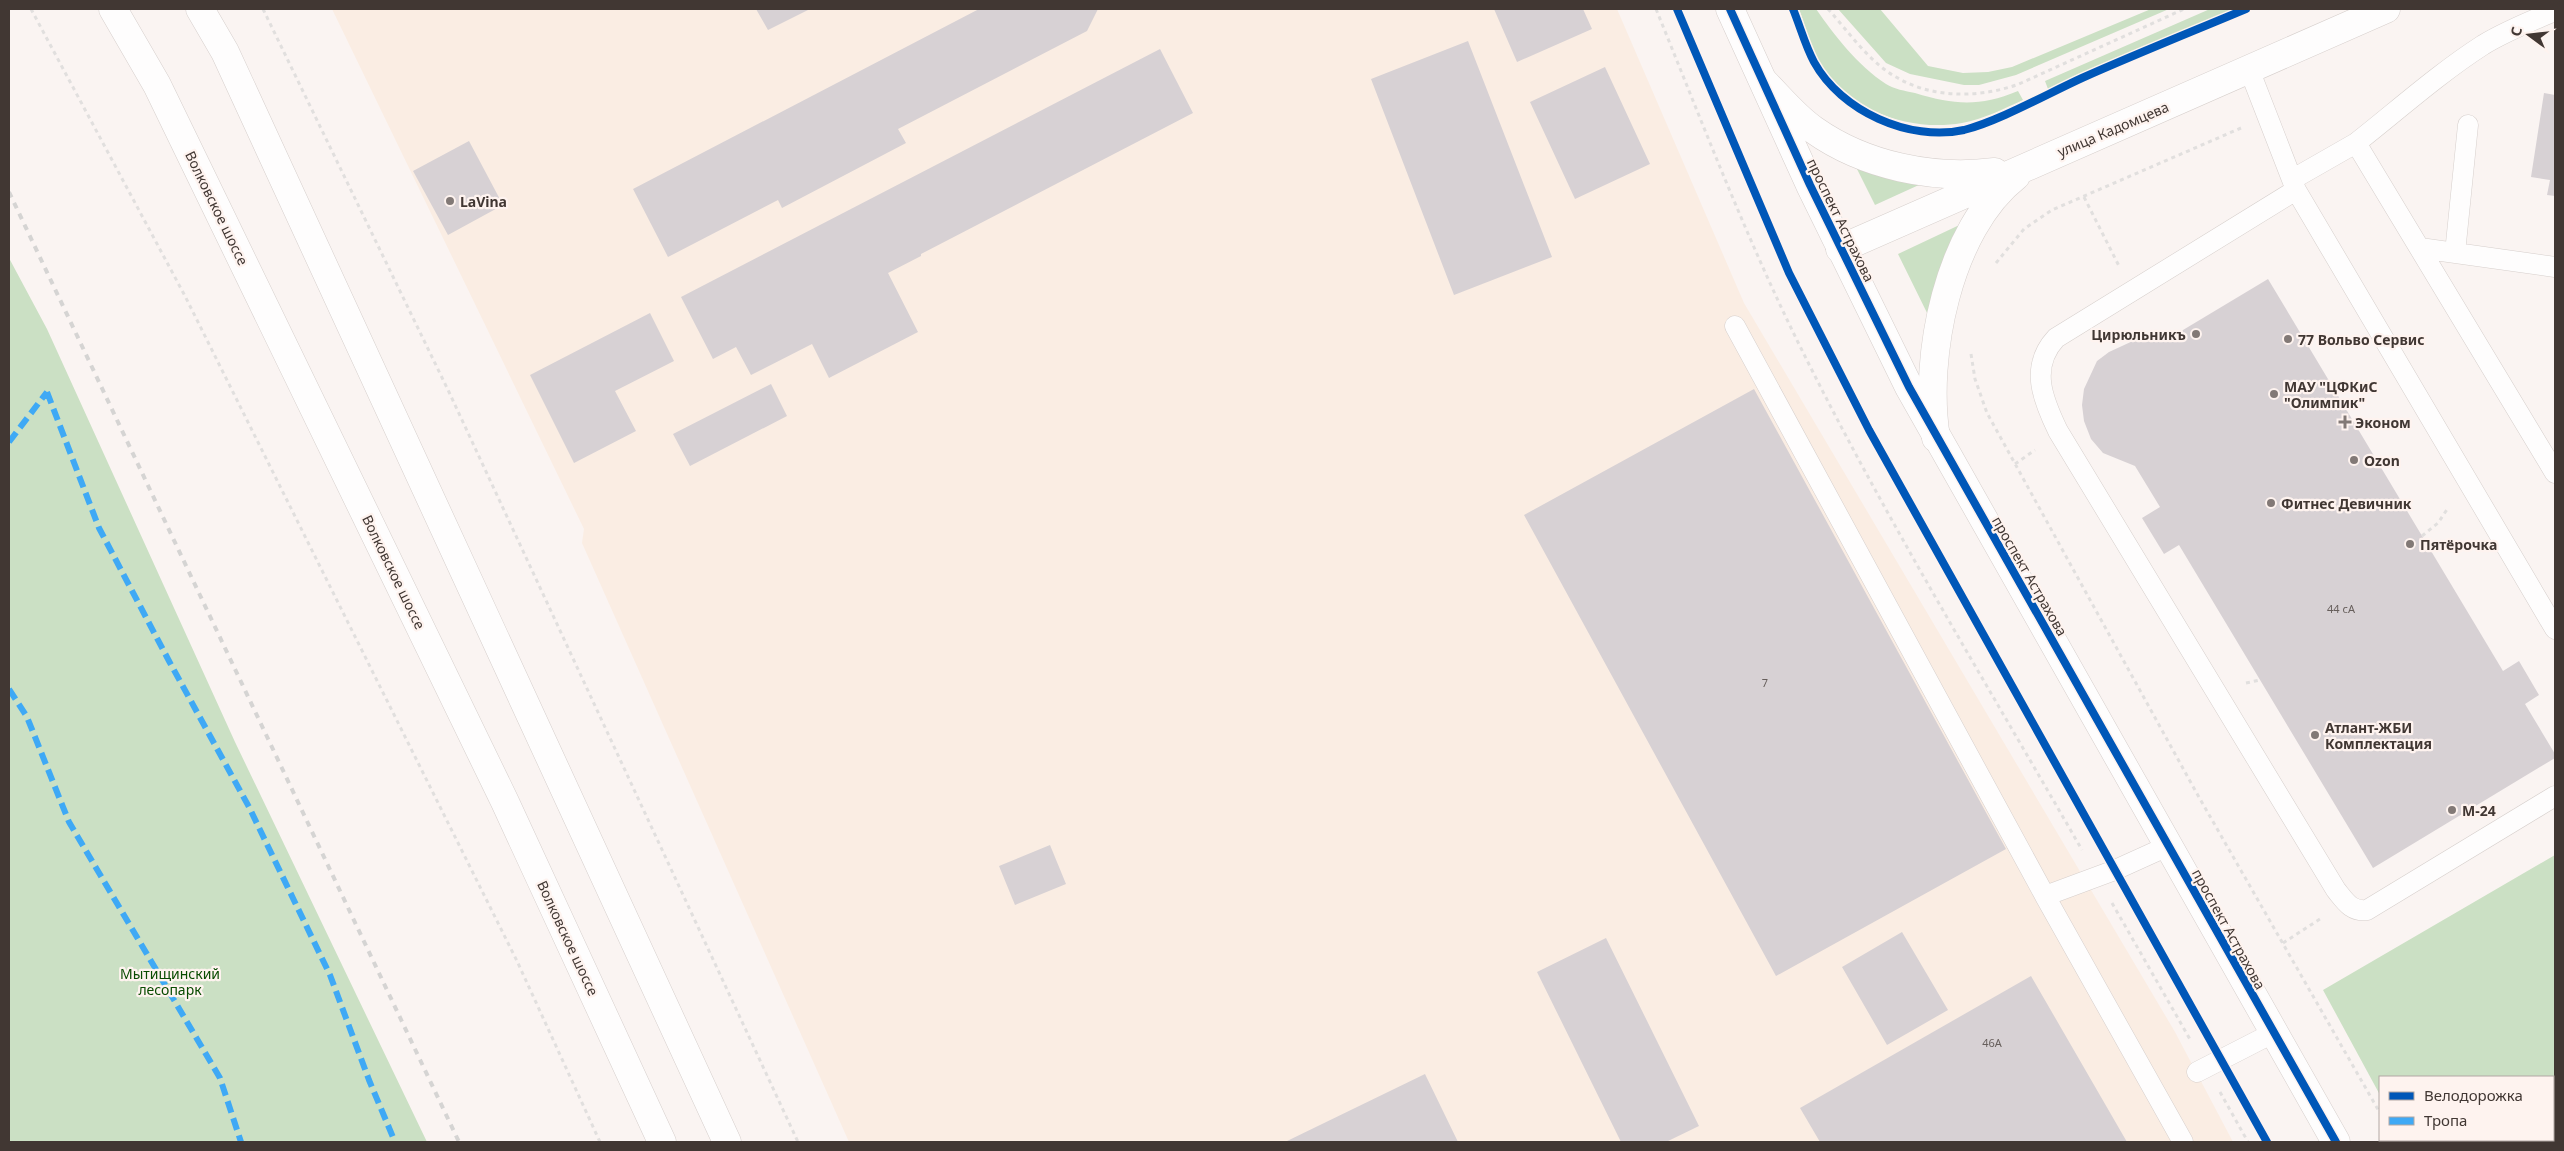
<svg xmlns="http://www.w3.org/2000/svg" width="2564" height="1151" font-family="'Noto Sans',sans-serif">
  <rect width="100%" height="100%" fill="#faf4f2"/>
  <path fill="#faede3" d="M332,9H1617L1744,303L2175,1032L2233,1142H849L582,543L584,529Z"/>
  <path fill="#cbe0c4" d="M1799,9H1816C1835,36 1857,65 1886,84C1894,89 1905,91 1915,93C1955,105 1979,107 2018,91L2023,100C2003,109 1984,119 1962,123C1912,132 1853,112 1824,69C1812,52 1806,28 1799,9Z
    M1838,9H1880L1928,66L1963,73L1988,72L2012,67L2151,9H2169L2016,75L1979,85H1964L1910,74L1886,63Z
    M2210,9H2234L2048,89L2045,81Z
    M1854,163L1932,179L1875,205Z
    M1970,220L1932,323L1898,254Z
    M9,258L47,329L235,742L427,1142H9Z
    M2555,855V1111L2553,1113V1077H2380V1095L2323,990Z"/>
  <path fill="#d7d1d4" d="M756,9H810L768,30Z
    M979,9H1098L1087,31L898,129L906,143L782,208L778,200L668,257L633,189Z
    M1494,9H1583L1592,29L1517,62Z
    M1468,41L1552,257L1454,295L1371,79Z
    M1160,49L1193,113L921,254V256L888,273L918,332L829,378L812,344L751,375L736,347L713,359L681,297Z
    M1605,67L1650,164L1575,199L1530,102Z
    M2544,93L2555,95V196L2547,195L2550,180L2531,177Z
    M469,141L503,205L448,235L413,171Z
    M2268,279L2503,671L2519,661L2539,695L2525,704L2555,754V758L2373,868L2179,545L2164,554L2142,518L2160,507L2135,466L2103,453L2091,439L2084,421L2082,405L2084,389L2097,361L2109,352L2135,340L2163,342Z
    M650,313L674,361L615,391L636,431L574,463L530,375Z
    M771,384L787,416L690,466L673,434Z
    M1754,389L2006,849L1776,976L1524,515Z
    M1050,845L1066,884L1015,905L999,866Z
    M1902,932L1948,1010L1887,1045L1842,967Z
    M1606,938L1699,1126L1666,1142H1621L1537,972Z
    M2031,976L2127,1142H1820L1800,1108Z
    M1425,1074L1458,1142H1285Z"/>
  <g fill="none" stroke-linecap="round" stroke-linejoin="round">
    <g stroke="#d6cfcc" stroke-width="21">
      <path id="lane" d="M2555,11C2531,21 2506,31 2483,45C2438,74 2398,110 2356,143L2555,473
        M2249,69L2296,190L2555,629
        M2293,179L2356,143
        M2296,190L2056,338C2029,367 2043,400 2058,431L2336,890C2345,901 2351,912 2367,910L2555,796
        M2420,248L2555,267
        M2455,253L2468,125
        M1735,326L2045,896
        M2168,846L2115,870L2045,896L2183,1142
        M2197,1072L2273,1033"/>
    </g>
    <g stroke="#d6cfcc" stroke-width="29">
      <path id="street" d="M1764,82C1780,98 1795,117 1814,130C1865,166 1934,180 1995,172
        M1840,249L2386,9
        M1936,438C1923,357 1948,229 2016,176"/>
    </g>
    <g stroke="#d6cfcc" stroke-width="29">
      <path id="secondary" d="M113,9L157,85L505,802L662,1142
        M200,9L225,52L727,1142
        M1730,9L1810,185L1909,387L2336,1142"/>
    </g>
    <path stroke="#e1dfde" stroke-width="3" stroke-dasharray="4 4" stroke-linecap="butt" d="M31,9L185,296L517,961L600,1142
      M263,9L449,392L798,1142
      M1656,9C1700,117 1742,227 1793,332C1880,510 1984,679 2082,850
      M1828,9C1848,31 1869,62 1896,77C1933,99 1980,98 2019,84L2184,9
      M2084,197L2119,266
      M1996,263L2024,229L2052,210L2241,128
      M1971,354L1975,379L1987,413L2196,792L2380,1113
      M2015,464L2035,450
      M2422,536L2438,523L2448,508
      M2246,683L2260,680
      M2112,903L2191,1041
      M2283,943L2320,919
      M2220,1092L2248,1142
      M2396,1140L2397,1142"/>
    <use href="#lane" stroke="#fefdfd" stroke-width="20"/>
    <use href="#street" stroke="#fefdfd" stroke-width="28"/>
    <use href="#secondary" stroke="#fefdfd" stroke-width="28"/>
    <path stroke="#d5d4d3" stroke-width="4" stroke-dasharray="6 6" stroke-linecap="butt" d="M9,192L459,1142"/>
    <path stroke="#3fa9f5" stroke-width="6" stroke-dasharray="12 6" stroke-linecap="butt" d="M47,392L99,528L169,661L249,807L330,975L369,1080L395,1142
      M9,442L47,392
      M9,689L27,717L69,822L220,1078L241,1142"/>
    <g stroke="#fef3ef" stroke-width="11">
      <path id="cycleway" d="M1677,9L1789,273L1869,430L2267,1142
        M1730,9L1810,185L1909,387L2336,1142
        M1793,9C1800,26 1805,45 1814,62C1841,111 1909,142 1964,130C1999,121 2047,94 2082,78C2136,54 2191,32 2246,9"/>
    </g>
    <use href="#cycleway" stroke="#0057b8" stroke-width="8"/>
  </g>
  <g fill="#827976" stroke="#fef3ef" stroke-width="2">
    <circle cx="450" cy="201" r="5"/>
    <circle cx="2196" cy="334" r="5"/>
    <circle cx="2288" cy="339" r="5"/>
    <circle cx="2274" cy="394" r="5"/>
    <path d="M2342.5 414.5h5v5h5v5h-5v5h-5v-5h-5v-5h5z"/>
    <circle cx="2354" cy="460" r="5"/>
    <circle cx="2271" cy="503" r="5"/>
    <circle cx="2410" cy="544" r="5"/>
    <circle cx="2315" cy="735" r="5"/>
    <circle cx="2452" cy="810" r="5"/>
  </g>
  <g text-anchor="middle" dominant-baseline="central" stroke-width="4.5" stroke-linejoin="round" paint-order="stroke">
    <g font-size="11" fill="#665e5b">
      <text x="2341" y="608">44 сА</text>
      <text x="1765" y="682">7</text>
      <text x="1992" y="1042">46А</text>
    </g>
    <g font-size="14" fill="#413733" stroke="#fef3ef">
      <text transform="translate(2113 129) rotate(-23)">улица Кадомцева</text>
      <text transform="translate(217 208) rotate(64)">Волковское шоссе</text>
      <text transform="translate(1841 220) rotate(64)">проспект Астрахова</text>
      <text transform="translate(394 572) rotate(64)">Волковское шоссе</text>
      <text transform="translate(2030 576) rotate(60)">проспект Астрахова</text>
      <text transform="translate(2229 929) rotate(61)">проспект Астрахова</text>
      <text transform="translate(568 938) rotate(65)">Волковское шоссе</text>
    </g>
    <g font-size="14" font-weight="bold" fill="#413733" stroke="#fef3ef" text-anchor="start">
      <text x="460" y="201">LaVina</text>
      <text x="2186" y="334" text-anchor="end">Цирюльникъ</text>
      <text x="2298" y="339">77 Вольво Сервис</text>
      <text x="2284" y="386">МАУ "ЦФКиС<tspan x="2284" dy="16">"Олимпик"</tspan></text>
      <text x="2355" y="422">Эконом</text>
      <text x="2364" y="460">Ozon</text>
      <text x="2281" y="503">Фитнес Девичник</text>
      <text x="2420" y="544">Пятёрочка</text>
      <text x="2325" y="727">Атлант-ЖБИ<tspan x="2325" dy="16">Комплектация</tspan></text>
      <text x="2462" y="810">М-24</text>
    </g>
    <g font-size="14" fill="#084b00" stroke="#fef3ef">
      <text x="170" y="973">Мытищинский<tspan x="170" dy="16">лесопарк</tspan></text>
    </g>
  </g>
  <rect width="2564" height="1151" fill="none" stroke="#413733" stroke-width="20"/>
  <rect x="2379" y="1076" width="175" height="65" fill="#fef3ef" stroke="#b2a8a4"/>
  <rect x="2389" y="1092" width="25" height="8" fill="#0057b8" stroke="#b2a8a4"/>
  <text x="2424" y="1101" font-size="15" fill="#413733">Велодорожка</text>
  <rect x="2389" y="1117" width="25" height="8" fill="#3fa9f5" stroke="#b2a8a4"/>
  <text x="2424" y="1126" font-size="15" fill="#413733">Тропа</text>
  <g transform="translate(2529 35) rotate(285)" stroke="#fef3ef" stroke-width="4" paint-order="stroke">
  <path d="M0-4L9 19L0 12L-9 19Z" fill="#413733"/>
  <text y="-8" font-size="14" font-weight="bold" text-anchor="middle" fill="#413733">С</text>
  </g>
</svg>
